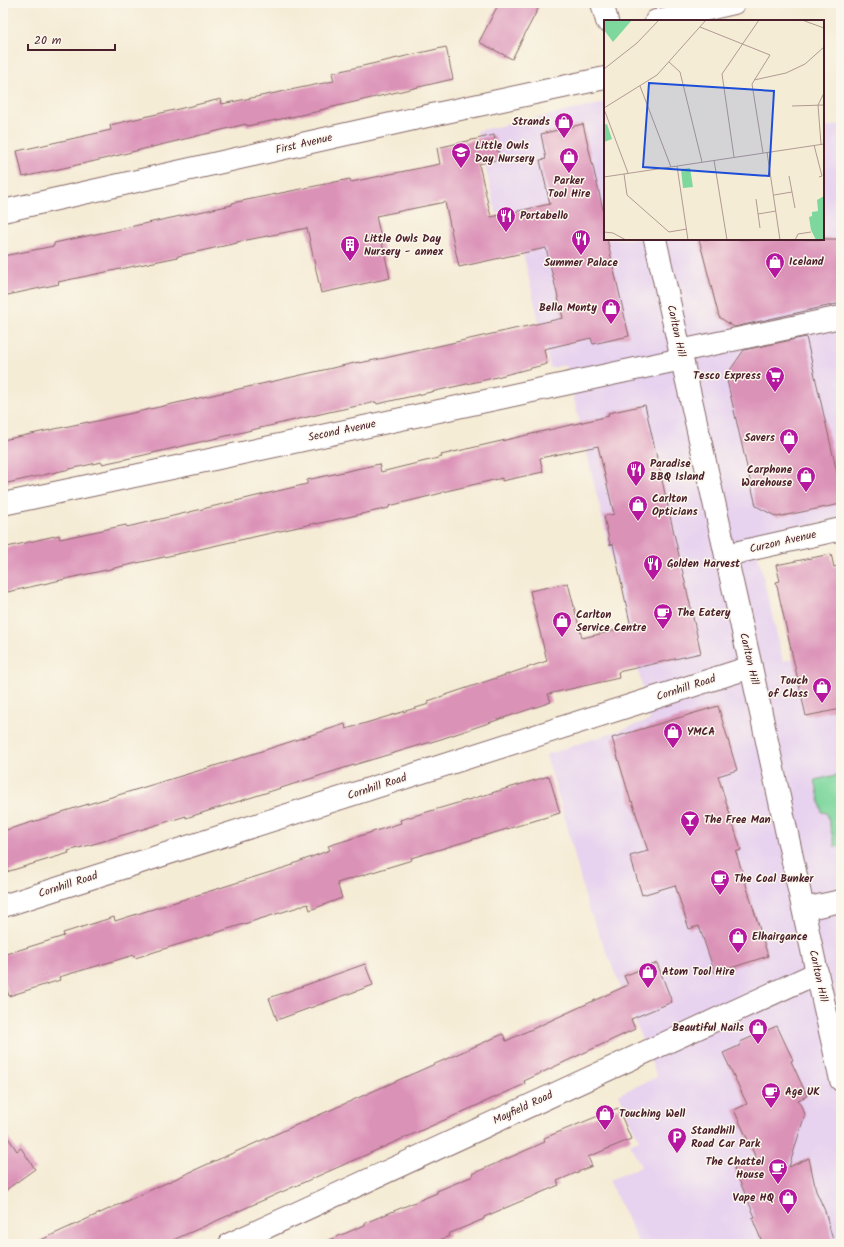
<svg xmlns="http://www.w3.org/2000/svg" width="844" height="1247" font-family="Kalam,sans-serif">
  <rect width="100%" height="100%" fill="#fbf7ec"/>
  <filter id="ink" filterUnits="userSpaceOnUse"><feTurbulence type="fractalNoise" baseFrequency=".025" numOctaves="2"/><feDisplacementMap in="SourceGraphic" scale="8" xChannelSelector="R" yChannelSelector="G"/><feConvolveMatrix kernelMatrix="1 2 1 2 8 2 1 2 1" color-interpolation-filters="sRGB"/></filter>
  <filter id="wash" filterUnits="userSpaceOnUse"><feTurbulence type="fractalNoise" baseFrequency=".012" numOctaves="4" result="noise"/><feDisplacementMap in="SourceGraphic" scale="16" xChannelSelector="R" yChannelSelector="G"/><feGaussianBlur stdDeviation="0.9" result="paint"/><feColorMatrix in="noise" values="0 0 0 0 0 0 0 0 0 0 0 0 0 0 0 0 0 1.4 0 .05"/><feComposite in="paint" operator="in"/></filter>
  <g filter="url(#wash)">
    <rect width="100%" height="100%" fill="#f5ecd6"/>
    <path fill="#e7d2ef" d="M605,103V239H823V128L841,124V518L754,539L783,661L841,649V1244H639L609,1180L641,1167L630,1144L639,1140L619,1094L657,1077L587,904L566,822L546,755L650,720L566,365L550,368L513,210L496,213L477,131Z"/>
    <path fill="#7ed79d" stroke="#647b64" d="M841,774V846L835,847L827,813L822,812L815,780Z"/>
    <g id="blocks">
      <path fill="#db92b7" d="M499,3H541L512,59L479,42Z
        M446,47L453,79L320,110V111L247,126L246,124L95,161L23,177L17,151L111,130L110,125L221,99L222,104L334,81L332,73Z
        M583,124L605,218V239H607L629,336L593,344L591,338L544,349L547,364L489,379L377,404L376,402L329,412L140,456L102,464L101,462L3,484V440L88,422V423L359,362V363L385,358L563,318L546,248L459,267L445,202L376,216L390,278L321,293L307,228L237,242V243L178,256V257L58,282L59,284L3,296V256L54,246V243L232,205V203L350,179L351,182L440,164L437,148L494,135L500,159L479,164L491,217L550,204L540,160L546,159L541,134Z
        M699,239H837L841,256V303L734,327L719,317Z
        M806,337L841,490V504L777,517L756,506L726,376L744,350Z
        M645,405L701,653L618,672L619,678L548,694L551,702L441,739L357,764L186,818V816L97,843L68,851L69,853L3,873V831L62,813V812L234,760L345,724L346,729L429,704L428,701L547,661L530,591L568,583L582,638L631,627L613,544L610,545L604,516L614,514L598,446L540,458L543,472L502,481V478L442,492V493L389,506V508L316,524V523L3,593V548L59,535L60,539L126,525L127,527L307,484V480L379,464L381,472L442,457L441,455L609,416L608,413Z
        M831,554L834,567L841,565V709L806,716L776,582L780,581L776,565Z
        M718,706L737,770L718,776L741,850L736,852L768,956L715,973L699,926L689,929L675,885L642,895L630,856L648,851L632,801L631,802L612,738Z
        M549,776L560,813L411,858L412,860L337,883L342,898L310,910L308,904L135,958L134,955L100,965L59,977L60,980L9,996L3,977V955L64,936L63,933L114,917L115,921L293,865V864L330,850L328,846L401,823L400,820Z
        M657,963L672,1002L631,1019L635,1029L524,1081L525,1084L420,1131L164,1244H32L208,1164L503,1034L506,1041L628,985L624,976Z
        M365,964L373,985L277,1020L269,998Z
        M777,1026L793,1060L791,1061L807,1096L798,1100L805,1114L789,1167L809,1158L816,1191L825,1211L834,1244H763L752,1218L755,1217L734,1168L756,1158L734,1110L747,1104L723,1053L741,1045L740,1042Z
        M618,1108L631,1139L588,1157L592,1166L557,1181L559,1185L484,1217V1219L448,1234L449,1236L431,1244H320L365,1225V1223L437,1193V1191L473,1176L472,1174L545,1142L544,1138Z
        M3,1130L17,1151L21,1148L35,1169L3,1192Z"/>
    </g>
  </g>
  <g filter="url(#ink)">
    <use href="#blocks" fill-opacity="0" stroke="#866767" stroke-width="1"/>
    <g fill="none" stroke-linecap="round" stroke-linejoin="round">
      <g stroke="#866767" stroke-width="24">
        <path id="minor" d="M656,21L734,3
          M3,211L418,118L605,78
          M680,351L841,317
          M3,504L682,359
          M726,555L841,529
          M3,906L751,667
          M804,909L841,901
          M230,1244L817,973"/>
      </g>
      <g stroke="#866767" stroke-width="24">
        <path id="major" d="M602,3L607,21
          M655,239L751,667L817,973L841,1080"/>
      </g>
      <use href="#minor" stroke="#fff" stroke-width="22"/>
      <use href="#major" stroke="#fff" stroke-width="22"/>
    </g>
  </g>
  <defs>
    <g id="shop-pin" transform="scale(1)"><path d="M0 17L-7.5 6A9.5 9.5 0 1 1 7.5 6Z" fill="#b5179e" stroke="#fbf7ec"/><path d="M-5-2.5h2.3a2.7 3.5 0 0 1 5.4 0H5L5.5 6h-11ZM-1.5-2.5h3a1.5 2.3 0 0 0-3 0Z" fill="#fff"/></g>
    <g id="school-pin" transform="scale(1)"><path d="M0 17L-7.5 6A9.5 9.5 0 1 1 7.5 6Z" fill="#b5179e" stroke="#fbf7ec"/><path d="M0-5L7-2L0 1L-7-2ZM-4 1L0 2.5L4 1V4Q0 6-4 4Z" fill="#fff"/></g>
    <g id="restaurant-pin" transform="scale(1)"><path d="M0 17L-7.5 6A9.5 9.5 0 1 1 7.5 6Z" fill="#b5179e" stroke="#fbf7ec"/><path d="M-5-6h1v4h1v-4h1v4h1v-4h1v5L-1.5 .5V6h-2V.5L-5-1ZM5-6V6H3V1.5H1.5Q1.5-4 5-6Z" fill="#fff"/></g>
    <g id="building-pin" transform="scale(1)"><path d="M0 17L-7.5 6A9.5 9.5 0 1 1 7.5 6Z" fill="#b5179e" stroke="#fbf7ec"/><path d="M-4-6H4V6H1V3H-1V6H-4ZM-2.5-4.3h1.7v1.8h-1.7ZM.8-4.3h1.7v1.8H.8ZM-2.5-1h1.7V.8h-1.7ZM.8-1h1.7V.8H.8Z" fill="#fff"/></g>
    <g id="supermarket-pin" transform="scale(1)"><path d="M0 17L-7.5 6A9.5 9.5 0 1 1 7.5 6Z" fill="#b5179e" stroke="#fbf7ec"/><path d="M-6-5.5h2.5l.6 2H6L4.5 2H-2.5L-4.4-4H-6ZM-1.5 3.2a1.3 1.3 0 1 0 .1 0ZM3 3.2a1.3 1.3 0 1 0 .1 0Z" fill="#fff"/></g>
    <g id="cafe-pin" transform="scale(1)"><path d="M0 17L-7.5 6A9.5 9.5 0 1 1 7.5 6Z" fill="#b5179e" stroke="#fbf7ec"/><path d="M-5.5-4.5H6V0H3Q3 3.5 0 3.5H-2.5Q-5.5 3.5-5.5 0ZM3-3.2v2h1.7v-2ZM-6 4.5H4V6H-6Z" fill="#fff"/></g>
    <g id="bar-pin" transform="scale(1)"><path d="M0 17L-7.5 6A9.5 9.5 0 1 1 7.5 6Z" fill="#b5179e" stroke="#fbf7ec"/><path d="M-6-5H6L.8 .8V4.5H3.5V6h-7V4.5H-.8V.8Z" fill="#fff"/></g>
    <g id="parking-pin" transform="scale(1)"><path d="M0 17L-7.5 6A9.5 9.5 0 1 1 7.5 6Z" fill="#b5179e" stroke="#fbf7ec"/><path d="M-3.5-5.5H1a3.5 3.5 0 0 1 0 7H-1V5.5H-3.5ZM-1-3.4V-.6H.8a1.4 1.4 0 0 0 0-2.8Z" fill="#fff"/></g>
  </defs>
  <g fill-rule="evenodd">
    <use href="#shop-pin" x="564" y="122"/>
    <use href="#school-pin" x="461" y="152"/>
    <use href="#shop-pin" x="569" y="157"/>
    <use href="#restaurant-pin" x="506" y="216"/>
    <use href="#restaurant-pin" x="581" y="239"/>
    <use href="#building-pin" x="350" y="245"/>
    <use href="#shop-pin" x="775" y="262"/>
    <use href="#shop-pin" x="611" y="308"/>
    <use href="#supermarket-pin" x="775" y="376"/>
    <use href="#shop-pin" x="789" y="438"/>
    <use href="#restaurant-pin" x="636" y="470"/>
    <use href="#shop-pin" x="806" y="476"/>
    <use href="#shop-pin" x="638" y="505"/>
    <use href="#restaurant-pin" x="653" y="564"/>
    <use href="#cafe-pin" x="663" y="613"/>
    <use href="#shop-pin" x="562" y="621"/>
    <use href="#shop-pin" x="822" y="687"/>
    <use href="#shop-pin" x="673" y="732"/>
    <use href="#bar-pin" x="690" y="820"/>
    <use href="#cafe-pin" x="720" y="879"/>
    <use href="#shop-pin" x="738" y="937"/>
    <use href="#shop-pin" x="648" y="972"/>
    <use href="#shop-pin" x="758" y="1028"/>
    <use href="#cafe-pin" x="771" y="1092"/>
    <use href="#shop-pin" x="605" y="1114"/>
    <use href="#parking-pin" x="677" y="1137"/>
    <use href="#cafe-pin" x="778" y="1168"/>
    <use href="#shop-pin" x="788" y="1198"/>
  </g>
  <g text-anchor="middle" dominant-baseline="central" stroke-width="3" stroke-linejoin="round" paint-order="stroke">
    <g font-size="11" font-weight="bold" fill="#4a1f2b" stroke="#fbf7ec" text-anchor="start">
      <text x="550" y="122" text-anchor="end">Strands</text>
      <text x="475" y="146">Little Owls<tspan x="475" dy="13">Day Nursery</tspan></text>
      <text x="569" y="181" text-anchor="middle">Parker<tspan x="569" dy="13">Tool Hire</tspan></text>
      <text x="520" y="216">Portabello</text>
      <text x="364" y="239">Little Owls Day<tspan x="364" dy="13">Nursery - annex</tspan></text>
      <text x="789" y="262">Iceland</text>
      <text x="581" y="263" text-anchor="middle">Summer Palace</text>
      <text x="597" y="308" text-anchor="end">Bella Monty</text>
      <text x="761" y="376" text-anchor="end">Tesco Express</text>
      <text x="775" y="438" text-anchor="end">Savers</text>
      <text x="650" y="464">Paradise<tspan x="650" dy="13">BBQ Island</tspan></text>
      <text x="792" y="470" text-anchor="end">Carphone<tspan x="792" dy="13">Warehouse</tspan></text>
      <text x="652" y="499">Carlton<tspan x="652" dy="13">Opticians</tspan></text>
      <text x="667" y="564">Golden Harvest</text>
      <text x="677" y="613">The Eatery</text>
      <text x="576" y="615">Carlton<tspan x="576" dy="13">Service Centre</tspan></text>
      <text x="808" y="681" text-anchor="end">Touch<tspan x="808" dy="13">of Class</tspan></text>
      <text x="687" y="732">YMCA</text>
      <text x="704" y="820">The Free Man</text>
      <text x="734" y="879">The Coal Bunker</text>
      <text x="752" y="937">Elhairgance</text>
      <text x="662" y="972">Atom Tool Hire</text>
      <text x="744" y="1028" text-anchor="end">Beautiful Nails</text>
      <text x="785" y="1092">Age UK</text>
      <text x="619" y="1114">Touching Well</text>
      <text x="691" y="1131">Standhill<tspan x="691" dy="13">Road Car Park</tspan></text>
      <text x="764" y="1162" text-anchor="end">The Chattel<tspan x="764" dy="13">House</tspan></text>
      <text x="774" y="1198" text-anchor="end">Vape HQ</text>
    </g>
    <g font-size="11" fill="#4a1f2b" stroke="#fbf7ec">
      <text transform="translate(304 144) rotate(-13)">First Avenue</text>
      <text transform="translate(676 331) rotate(78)">Carlton Hill</text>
      <text transform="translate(342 431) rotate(-12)">Second Avenue</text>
      <text transform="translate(783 542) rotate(-13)">Curzon Avenue</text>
      <text transform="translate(749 659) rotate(77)">Carlton Hill</text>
      <text transform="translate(686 688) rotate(-18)">Cornhill Road</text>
      <text transform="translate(377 787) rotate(-18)">Cornhill Road</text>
      <text transform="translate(68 885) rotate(-18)">Cornhill Road</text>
      <text transform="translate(818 976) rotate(78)">Carlton Hill</text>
      <text transform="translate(523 1108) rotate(-25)">Mayfield Road</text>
    </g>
  </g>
  <g transform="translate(604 20)">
    <rect width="220" height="220" fill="#f5ecd6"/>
    <path d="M0,0H28L9,22L0,10ZM3,104L8,119L0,122V105ZM86,148L89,167L79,168L77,149ZM220,176V220H212L207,210L205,197L208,196V192L214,191L213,180Z" fill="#7ed79d"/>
    <path fill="none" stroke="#b19a92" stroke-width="1" d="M198,0L220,8M96,7L166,35L148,64L159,133M65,42L76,52L98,142M0,49L33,23L55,0M150,60L182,53L201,44L220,27M36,66L67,147M188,86L220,85M0,88L53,55L102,0M0,89L24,153M217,124L214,85L220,73M210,125L218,156L215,157M163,132L176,220M130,137L118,54L155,0M110,140L123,220M73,146L84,220M20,154L23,175L65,212L83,209M185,156L191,188M0,157L220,124M170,175L188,172M152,179L156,208M154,194L172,191M0,212L9,213L22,220M191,220L194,214L207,212"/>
    <path fill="#1d4ed8" fill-opacity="0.15" stroke="#1d4ed8" stroke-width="2" d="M45,63L170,71L165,156L39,147Z"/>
    <rect width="220" height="220" fill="none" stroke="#4a1f2b" stroke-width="2"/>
  </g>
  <rect width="844" height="1247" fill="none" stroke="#fbf7ec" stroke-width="16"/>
  <path d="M28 44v6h87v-6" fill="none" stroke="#4a1f2b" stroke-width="2"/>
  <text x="34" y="44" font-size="12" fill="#4a1f2b" stroke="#fbf7ec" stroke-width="3" paint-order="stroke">20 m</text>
</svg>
